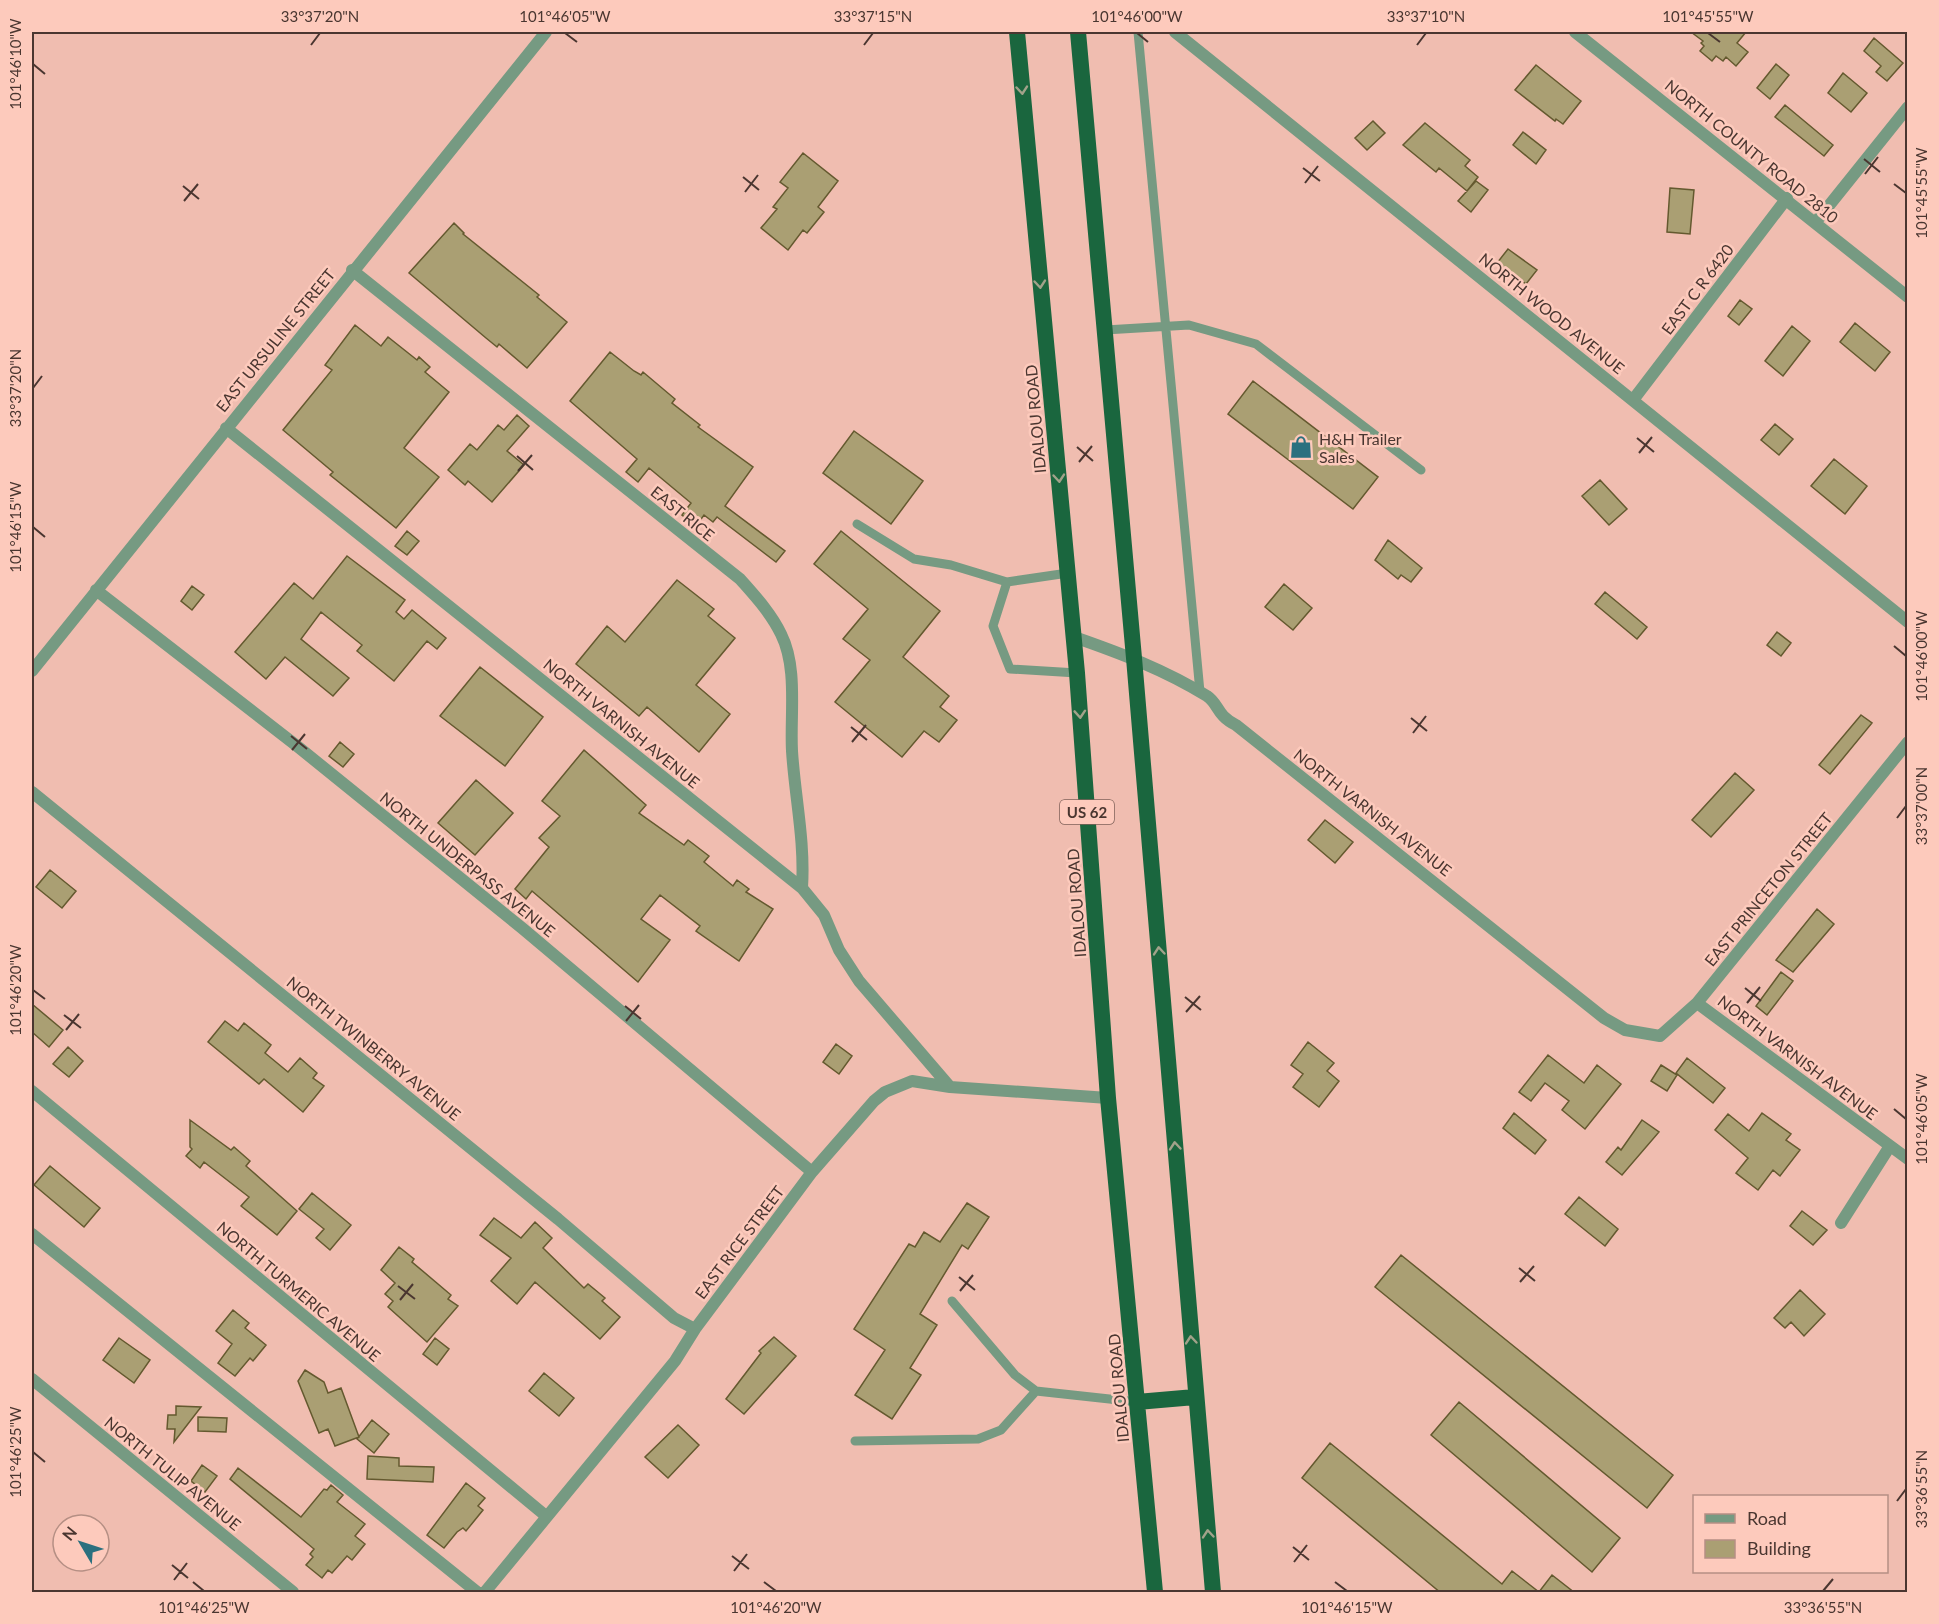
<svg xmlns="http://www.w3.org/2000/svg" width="1939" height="1624" font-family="Lato,sans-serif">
  <rect width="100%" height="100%" fill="#f0bdb0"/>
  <path fill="#aa9f73" stroke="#64592f" stroke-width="1.5" d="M1691,32H1746L1737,43L1748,52L1736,66L1726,57L1723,61L1716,56L1712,61L1700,51L1704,46L1701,43L1703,41Z
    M1874,38L1903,63L1887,81L1876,72L1881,66L1864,51Z
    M1776,64L1789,75L1770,99L1757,88Z
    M1536,65L1581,101L1563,124L1556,119L1555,121L1515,90Z
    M1843,73L1867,93L1851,112L1828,93Z
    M1785,105L1833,145L1824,156L1775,117Z
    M1373,121L1385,133L1367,150L1355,138Z
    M1425,123L1470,160L1465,166L1478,177L1467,191L1439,168L1436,172L1403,145Z
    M1523,132L1546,150L1536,164L1513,145Z
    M803,153L838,181L818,207L824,212L807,233L803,230L788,250L761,228L777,209L773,207L788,188L780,182Z
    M1476,181L1488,190L1471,212L1458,201Z
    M1670,188L1694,190L1690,234L1667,232Z
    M454,223L464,233L463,234L539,295L537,297L567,322L527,368L499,344L497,347L486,338L409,273Z
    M1508,249L1537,270L1526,284L1497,263Z
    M1740,300L1752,309L1739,325L1728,316Z
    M1855,323L1890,352L1875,371L1840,342Z
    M355,325L381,346L388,337L417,360L419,357L430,367L425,372L449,392L404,448L439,477L396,528L330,475L333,472L283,430L332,370L325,365Z
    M1792,326L1810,341L1783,376L1765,361Z
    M610,352L634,371L641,375L643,372L675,399L672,403L700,425L698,427L753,467L725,506L785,551L776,562L717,517L713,522L704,515L696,526L682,515L691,503L649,468L638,482L626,472L637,459L570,401Z
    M1253,381L1378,477L1353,509L1228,414Z
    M517,415L529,426L507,451L524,465L492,502L468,481L465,485L448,470L470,444L477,450L498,425L504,430Z
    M1775,424L1793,439L1779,455L1761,440Z
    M854,431L923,481L891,524L823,473Z
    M1834,459L1867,486L1845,514L1811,486Z
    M1600,480L1627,509L1609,525L1582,496Z
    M407,531L419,541L407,555L395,546Z
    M841,531L940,611L903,657L949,696L940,707L957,720L939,742L924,731L902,757L835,702L870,660L843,639L868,609L814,564Z
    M1388,540L1422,568L1411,582L1401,575L1398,579L1375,560Z
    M347,556L405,600L396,612L404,619L412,610L446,638L437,649L427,641L394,681L357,651L362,645L321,612L301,639L349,678L333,696L285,657L266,679L235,652L294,583L313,599Z
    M677,580L714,609L708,616L735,638L696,685L730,714L699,752L647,707L639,716L576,664L607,626L625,642Z
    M1284,584L1312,608L1293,630L1265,607Z
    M192,586L204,595L192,610L181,601Z
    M1605,592L1647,627L1637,639L1595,604Z
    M1777,632L1791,643L1781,656L1767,645Z
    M480,667L543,717L505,766L440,716Z
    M1861,715L1872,723L1830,774L1819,765Z
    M340,742L354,754L343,767L329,756Z
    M584,750L646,805L639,813L684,845L688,840L709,856L704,862L733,886L737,880L749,889L746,892L773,909L739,961L696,931L700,926L660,895L641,919L670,940L638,982L532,891L526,899L515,889L549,847L539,838L560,816L542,801Z
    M1735,773L1754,790L1711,837L1692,820Z
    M476,780L513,813L475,855L438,823Z
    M1325,820L1353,842L1335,863L1308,840Z
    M50,870L76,891L62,908L36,887Z
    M1817,909L1834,924L1793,972L1776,960Z
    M1781,972L1793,981L1767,1015L1756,1006Z
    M32,1004L63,1030L49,1047L32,1032Z
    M225,1021L238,1031L244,1023L271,1045L265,1053L288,1072L300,1058L317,1073L313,1078L324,1086L303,1112L264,1079L259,1084L208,1042Z
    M1308,1042L1334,1063L1327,1071L1339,1081L1319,1107L1293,1087L1303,1074L1291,1065Z
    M836,1044L852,1056L839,1074L823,1062Z
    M68,1047L83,1061L69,1077L53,1064Z
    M1548,1055L1584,1083L1597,1065L1621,1084L1585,1129L1562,1110L1569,1101L1545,1083L1531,1101L1519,1092Z
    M1687,1058L1725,1088L1713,1103L1676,1073Z
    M1661,1065L1677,1075L1667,1091L1651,1081Z
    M1514,1113L1546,1140L1535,1154L1503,1128Z
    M1762,1113L1791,1134L1786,1140L1800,1150L1780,1176L1773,1170L1758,1190L1736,1173L1748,1158L1715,1130L1728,1114L1749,1131Z
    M190,1120L231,1150L234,1147L250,1161L246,1166L297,1211L277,1235L241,1206L249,1197L204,1162L200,1168L186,1156L192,1149L190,1147Z
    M1642,1120L1659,1132L1622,1175L1606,1162L1618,1147L1621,1150Z
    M50,1166L100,1208L84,1227L34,1185Z
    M312,1193L351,1225L330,1250L316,1238L324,1229L299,1209Z
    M1579,1197L1618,1229L1605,1246L1565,1214Z
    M967,1203L989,1217L968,1249L962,1245L920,1314L937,1325L910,1368L921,1375L892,1419L855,1395L885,1350L854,1329L909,1244L915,1247L924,1232L940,1242Z
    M1802,1211L1827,1230L1813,1245L1790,1226Z
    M494,1218L521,1238L535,1222L552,1238L543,1248L584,1288L588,1284L605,1298L602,1301L620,1317L600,1339L535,1282L517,1304L491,1281L511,1258L480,1235Z
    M399,1247L414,1259L412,1262L451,1295L448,1299L458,1306L427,1342L388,1307L393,1301L385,1294L395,1283L381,1270Z
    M1401,1255L1673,1475L1647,1508L1375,1287Z
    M1800,1290L1825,1314L1804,1336L1791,1322L1785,1328L1774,1318Z
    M233,1310L249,1323L245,1328L266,1345L253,1361L250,1358L235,1376L218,1363L232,1344L216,1331Z
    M774,1337L796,1356L744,1414L726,1399L761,1353L759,1351Z
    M119,1338L150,1360L134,1383L103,1360Z
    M435,1338L449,1349L437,1365L423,1354Z
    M305,1370L324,1382L328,1393L341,1388L359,1437L335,1446L328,1429L319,1433L298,1381Z
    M544,1373L574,1398L559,1416L529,1391Z
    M1459,1402L1620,1538L1592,1572L1431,1435Z
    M176,1406L201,1407L174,1442L175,1429H167L168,1415H176Z
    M198,1417L227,1418L226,1432L198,1431Z
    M372,1420L389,1434L374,1453L357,1439Z
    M678,1425L699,1445L668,1478L645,1457Z
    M1330,1443L1502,1584L1512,1571L1539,1592L1552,1575L1575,1593H1441L1302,1478Z
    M368,1456L399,1458V1466L434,1467L433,1482L367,1479Z
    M202,1465L217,1476L205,1492L191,1481Z
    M238,1468L301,1517L324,1489L327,1490L331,1485L343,1495L337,1502L365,1524L355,1536L365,1544L352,1560L347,1556L332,1573L328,1570L322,1578L306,1565L313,1557L310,1554L314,1549L230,1479Z
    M466,1483L485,1498L478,1506L483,1510L466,1531L463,1528L457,1532L444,1548L427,1535Z"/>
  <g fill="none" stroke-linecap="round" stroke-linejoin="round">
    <path stroke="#769a82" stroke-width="9" d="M1138,32L1200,692
      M1105,330L1189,325L1256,344L1421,470
      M857,524L914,559L951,565L1007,582
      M1068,573L1007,582L993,626L1010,669L1077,673
      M952,1301L1015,1375L1036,1391
      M855,1441L978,1439L1001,1430L1036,1391L1137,1402"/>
    <path stroke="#769a82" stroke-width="12" d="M1175,32L1908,622
      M1575,32L1908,297
      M1815,223L1908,107
      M352,270L740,579C755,596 771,613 781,634C798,668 790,714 792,751C795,798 805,840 802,888
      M1633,400L1787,198
      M226,428L802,888L824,915L839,950L859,981L950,1087
      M96,590L297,746L522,928L812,1172
      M1074,637C1120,653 1165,670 1207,696C1219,704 1216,715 1236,725L1604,1018L1625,1030L1660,1036L1697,1003L1908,742
      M32,671L546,32
      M32,792L558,1219L674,1318L695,1329
      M1697,1003L1908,1159
      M32,1091L546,1516
      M1841,1223L1890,1146
      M32,1234L477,1592
      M32,1379L293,1592
      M485,1592L675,1361L695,1329L812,1172L874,1101L885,1092L912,1081L950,1087L1108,1098"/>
    <path stroke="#1a663e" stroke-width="16" d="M1017,32L1077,673L1108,1098L1155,1592
      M1078,32L1134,658L1213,1592
      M1137,1402L1195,1397"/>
  </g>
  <defs><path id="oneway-chevron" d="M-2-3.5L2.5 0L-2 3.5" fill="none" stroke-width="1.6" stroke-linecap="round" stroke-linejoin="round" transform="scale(1.5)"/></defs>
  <g stroke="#a2a28a">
    <use href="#oneway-chevron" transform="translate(1022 90) rotate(85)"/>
    <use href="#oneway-chevron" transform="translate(1040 284) rotate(85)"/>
    <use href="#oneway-chevron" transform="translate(1059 478) rotate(85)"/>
    <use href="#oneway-chevron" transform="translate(1080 714) rotate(86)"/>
    <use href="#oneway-chevron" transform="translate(1159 951) rotate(-95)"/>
    <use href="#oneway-chevron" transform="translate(1175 1146) rotate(-95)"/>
    <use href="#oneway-chevron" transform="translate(1191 1340) rotate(-95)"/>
    <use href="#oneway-chevron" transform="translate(1208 1534) rotate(-95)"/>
  </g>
  <path fill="none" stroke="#4a3630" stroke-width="2" d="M565,33L577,42M1137,33L1148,42M1708,33L1720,42M311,45L320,33M864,45L873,33M1417,45L1426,33M33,64L45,74M1864,159L1880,172M1303,168L1320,181M1865,174L1878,157M743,177L759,190M1305,183L1318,166M1894,184L1906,193M183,186L199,199M745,192L758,175M184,201L198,184M33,388L42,376M1637,438L1654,452M1077,447L1093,461M1639,453L1652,437M517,456L533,470M1079,462L1092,446M518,471L532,455M33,527L45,537M1894,646L1906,656M1411,718L1427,731M851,727L867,740M1413,733L1426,716M291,736L307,749M852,742L866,725M292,750L305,734M1897,818L1906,806M1745,988L1761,1001M33,990L45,999M1185,997L1201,1010M1747,1003L1760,987M625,1006L641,1019M1186,1012L1200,996M64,1015L81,1028M626,1021L639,1005M66,1030L79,1014M1894,1109L1906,1119M1519,1268L1535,1281M959,1277L975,1290M1520,1282L1534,1266M398,1286L415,1299M960,1291L973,1275M400,1300L413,1284M33,1452L45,1462M1897,1501L1906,1489M1293,1547L1309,1560M732,1556L749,1569M1294,1562L1307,1545M172,1565L188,1578M734,1571L747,1554M174,1580L187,1563M193,1582L204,1591M764,1582L776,1591M1335,1582L1347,1591M1823,1591L1833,1579"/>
  <defs>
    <g id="shop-bare" transform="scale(1.8)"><path d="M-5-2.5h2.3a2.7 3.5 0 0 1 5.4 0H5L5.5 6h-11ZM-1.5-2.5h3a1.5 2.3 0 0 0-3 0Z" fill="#2b707f" stroke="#fdcabc" stroke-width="2.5" paint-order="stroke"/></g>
  </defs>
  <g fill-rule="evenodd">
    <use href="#shop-bare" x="1301" y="447"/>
  </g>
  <g text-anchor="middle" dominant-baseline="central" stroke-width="5" stroke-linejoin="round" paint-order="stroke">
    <rect fill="#fdcabc" stroke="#80625a" stroke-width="1.5" x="1060" y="800" width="54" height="24" rx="4.5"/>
    <g font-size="15" font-weight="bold" fill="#4a3630">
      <text x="1087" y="812">US 62</text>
    </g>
    <g font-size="16" fill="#4a3630" stroke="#fdcabc">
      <text transform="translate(1752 151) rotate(39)">NORTH COUNTY ROAD 2810</text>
      <text transform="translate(1697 289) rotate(-53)">EAST C R 6420</text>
      <text transform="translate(1552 313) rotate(39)">NORTH WOOD AVENUE</text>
      <text transform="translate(275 340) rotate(-51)">EAST URSULINE STREET</text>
      <text transform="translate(1035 419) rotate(-95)">IDALOU ROAD</text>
      <text transform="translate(683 513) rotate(39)">EAST RICE</text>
      <text transform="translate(622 723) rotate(39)">NORTH VARNISH AVENUE</text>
      <text transform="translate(1373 812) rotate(38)">NORTH VARNISH AVENUE</text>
      <text transform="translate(468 864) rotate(39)">NORTH UNDERPASS AVENUE</text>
      <text transform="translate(1768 889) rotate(-51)">EAST PRINCETON STREET</text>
      <text transform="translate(1076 903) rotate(-94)">IDALOU ROAD</text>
      <text transform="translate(374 1048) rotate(39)">NORTH TWINBERRY AVENUE</text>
      <text transform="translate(1798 1057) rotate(37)">NORTH VARNISH AVENUE</text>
      <text transform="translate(739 1242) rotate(-53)">EAST RICE STREET</text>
      <text transform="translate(299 1291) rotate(40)">NORTH TURMERIC AVENUE</text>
      <text transform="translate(1118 1388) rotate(-95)">IDALOU ROAD</text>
      <text transform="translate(173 1473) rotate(39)">NORTH TULIP AVENUE</text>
    </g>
    <g font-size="16" fill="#4a3630" stroke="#fdcabc" text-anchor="start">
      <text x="1319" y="438">H&amp;H Trailer<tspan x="1319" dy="18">Sales</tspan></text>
    </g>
  </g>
  <rect width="1939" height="1624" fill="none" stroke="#fdcabc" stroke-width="66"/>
  <rect x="1693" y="1495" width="195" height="78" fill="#fdcabc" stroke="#b58f84" stroke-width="1.5"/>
  <rect x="1705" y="1514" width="30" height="9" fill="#769a82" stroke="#b58f84" stroke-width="1.5"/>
  <text x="1747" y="1525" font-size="18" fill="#4a3630">Road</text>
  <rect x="1705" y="1540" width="30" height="18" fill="#aa9f73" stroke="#b58f84" stroke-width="1.5"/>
  <text x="1747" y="1555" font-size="18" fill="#4a3630">Building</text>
  <g transform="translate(81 1543) rotate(309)"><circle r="28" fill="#fdcabc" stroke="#b58f84" stroke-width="1.5"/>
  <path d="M0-4.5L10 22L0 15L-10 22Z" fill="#2b707f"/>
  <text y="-9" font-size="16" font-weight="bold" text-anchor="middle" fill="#4a3630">N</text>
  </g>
  <rect x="33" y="33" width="1873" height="1558" fill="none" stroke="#4a3630" stroke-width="2"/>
  <g font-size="15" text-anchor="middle" fill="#4a3630">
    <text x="320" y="22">33°37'20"N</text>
    <text x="565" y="22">101°46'05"W</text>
    <text x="873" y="22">33°37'15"N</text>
    <text x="1137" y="22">101°46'00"W</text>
    <text x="1426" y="22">33°37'10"N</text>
    <text x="1708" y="22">101°45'55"W</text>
    <text transform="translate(16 64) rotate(-90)" y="5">101°46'10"W</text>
    <text transform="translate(1922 193) rotate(-90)" y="5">101°45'55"W</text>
    <text transform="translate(16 388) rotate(-90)" y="5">33°37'20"N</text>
    <text transform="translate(16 527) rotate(-90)" y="5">101°46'15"W</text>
    <text transform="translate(1922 656) rotate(-90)" y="5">101°46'00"W</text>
    <text transform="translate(1922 806) rotate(-90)" y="5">33°37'00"N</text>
    <text transform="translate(16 990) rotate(-90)" y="5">101°46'20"W</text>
    <text transform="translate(1922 1119) rotate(-90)" y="5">101°46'05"W</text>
    <text transform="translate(16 1452) rotate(-90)" y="5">101°46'25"W</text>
    <text transform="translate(1922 1489) rotate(-90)" y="5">33°36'55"N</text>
    <text x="204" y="1613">101°46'25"W</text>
    <text x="776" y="1613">101°46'20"W</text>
    <text x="1347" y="1613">101°46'15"W</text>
    <text x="1823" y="1613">33°36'55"N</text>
  </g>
</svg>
